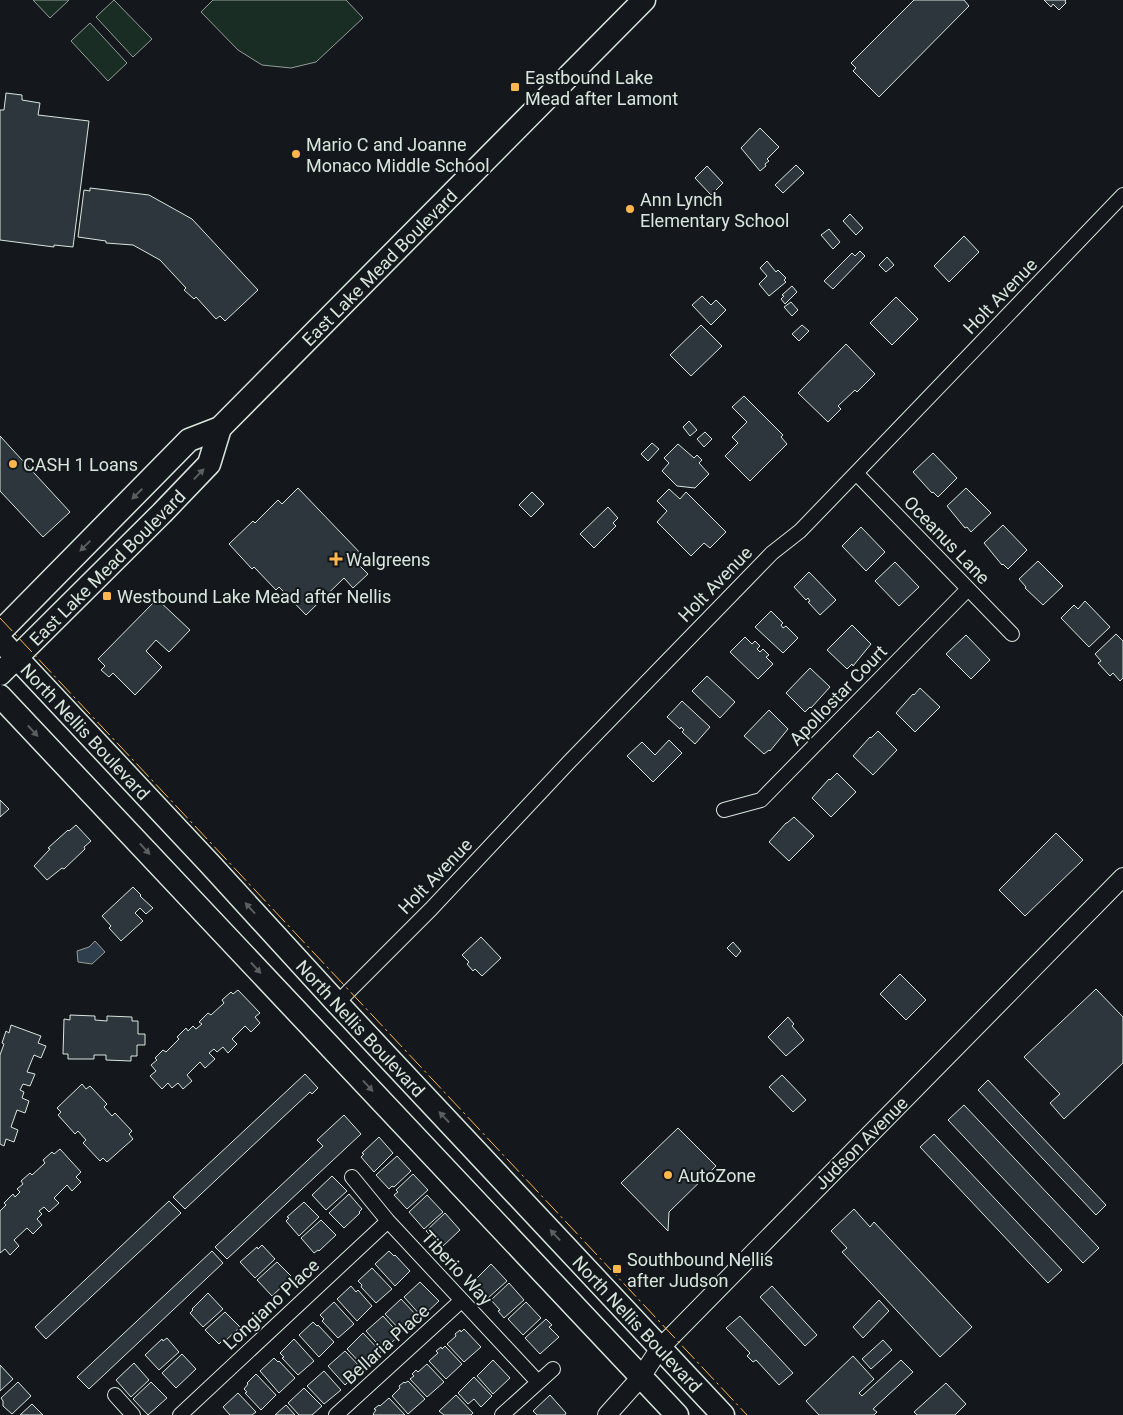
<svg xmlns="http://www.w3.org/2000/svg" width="1123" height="1415" font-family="Roboto,sans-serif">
  <rect width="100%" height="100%" fill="#14181c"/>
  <path fill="#1a2d24" stroke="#939e99" d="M33,0H69L50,18Z
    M114,0L152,39L133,57L96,17Z
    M213,0H346L363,18L316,62L291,68L262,65L238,50L201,12Z
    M90,23L127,63L108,81L71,41Z"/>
  <path fill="#2f3f4d" stroke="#939e99" d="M95,941L105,952L92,964L78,962L77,951L89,947Z"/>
  <path fill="#2c363c" stroke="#d8e6dc" d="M914,0H964L969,6L879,97L853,71L856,68L851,63Z
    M1044,0H1066L1065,1L1066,3L1059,10L1053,4L1051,7Z
    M6,93L22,95V100L40,103L38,115L89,121L73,247L54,245V247L0,240V110H4Z
    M760,128L779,147L767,159L769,161L765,164L766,166L760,171L741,148Z
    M796,165L804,173L783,193L775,185Z
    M707,166L723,183L711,195L695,178Z
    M90,188L149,195L192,219L258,290L225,321L220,316L216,319L196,297L194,299L184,290L186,288L160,260L133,245L106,243V241L78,237L84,190L90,191Z
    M850,214L863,228L856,235L843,221Z
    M829,229L840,242L833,249L821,235Z
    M964,236L979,252L949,282L934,266Z
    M860,251L865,256L833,289L824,281L852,253L855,256Z
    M887,257L894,265L886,272L879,265Z
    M767,261L776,272L778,270L786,278L784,280L786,282L769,296L759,284L767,276L760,268Z
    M792,286L797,292L785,304L781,299L784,296L782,295Z
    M702,296L711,305L716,300L726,310L711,325L692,305Z
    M896,297L918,319L892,345L870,323Z
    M791,302L798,310L792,316L784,307Z
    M701,325L722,346L691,376L670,355Z
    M802,325L809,331L799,341L792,334Z
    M846,344L875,374L857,392L855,390L838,406L841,409L828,422L798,393Z
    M744,396L783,435L781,437L787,444L750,481L725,456L738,443L732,437L747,422L732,407Z
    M689,421L697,430L690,436L683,427Z
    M705,432L712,439L704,447L697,439Z
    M0,436L70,512L43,537L0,491Z
    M652,443L659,449L648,461L641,454Z
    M678,444L694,458L697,455L702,460L699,463L709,474L695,488L677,486L662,471L669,463L664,458Z
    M933,453L957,478L938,497L933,492L932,493L913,472Z
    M298,488L365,558L358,564L368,574L353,588L344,578L306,615L279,587L276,590L254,567L252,569L229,544L253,521L255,523L278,500L282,504Z
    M966,488L991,513L971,532L967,527L965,528L947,506Z
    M669,489L680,499L686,492L726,532L710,548L704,543L691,556L657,522L667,511L657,501Z
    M532,492L544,504L531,517L519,505Z
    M608,507L618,518L613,523L616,526L594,548L580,534Z
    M1003,525L1027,550L1008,569L1003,564L1002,565L984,543Z
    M861,527L885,552L866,571L842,546Z
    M1038,561L1063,586L1043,605L1025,588L1026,587L1019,579Z
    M895,562L919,587L899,606L875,581Z
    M809,572L836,600L820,615L808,602L810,601L808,598L806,600L794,587Z
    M157,599L190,630L169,652L156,640L146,651L162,667L135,695L113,673L109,677L101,670L105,666L98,659Z
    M1085,601L1110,627L1089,647L1061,618L1074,605L1078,609Z
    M771,611L783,623L781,625L783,628L786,626L798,638L783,653L755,627Z
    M852,625L871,644L853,666L852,664L847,669L827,650Z
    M1116,634L1123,641V678L1120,681L1113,673L1110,676L1098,663L1101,661L1095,654Z
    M966,635L990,660L971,679L946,654Z
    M745,637L752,644L755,641L760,646L757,649L760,652L763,649L769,655L766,657L773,664L758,679L730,652Z
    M810,668L830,687L811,708L810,707L805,712L786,693Z
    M707,676L735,702L720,718L692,691Z
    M920,688L940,707L915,732L896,713L913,694L914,695Z
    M682,701L710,727L695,744L682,732L684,730L681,727L680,729L667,717Z
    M769,710L788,729L770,751L769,750L764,754L744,736Z
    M878,731L897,750L873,775L853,756L870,737L871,738Z
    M669,740L682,753L653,782L627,756L642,742L655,755Z
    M837,773L856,792L831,817L812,798L829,779L830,780Z
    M0,800L9,809L0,817Z
    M794,817L814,836L789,861L769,842L786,823H787Z
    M76,825L91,841L84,847L85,849L64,869L62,868L47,880L34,866L50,849L48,848L68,830L69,831Z
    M1056,833L1083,860L1025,916L999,890Z
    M133,887L141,895L140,896L153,908L146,914L140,908L135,913L143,921L121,941L109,928L111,926L102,916Z
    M481,937L501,958L482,976L475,969L473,971L467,964L469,962L462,955Z
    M733,942L741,951L736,957L727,948Z
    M900,974L926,1000L906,1020L880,994Z
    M1096,989L1123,1017V1063L1064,1119L1050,1103L1060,1094L1024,1057Z
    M238,990L260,1013L255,1017L260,1023L251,1032L245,1026L232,1039L237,1044L228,1053L223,1047L217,1052L214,1049L209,1053L215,1059L205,1068L200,1062L187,1075L192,1081L183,1089L178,1083L172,1088L168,1083L162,1089L150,1076L156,1071L151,1065L157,1060L155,1058L163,1050L166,1052L179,1039L177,1037L186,1028L188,1031L193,1026L196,1029L202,1024L199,1022L208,1013L211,1015L224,1003L222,1000L231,992L233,994Z
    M70,1015L95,1016V1020L107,1021V1016L132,1017V1021H138V1034H145V1045H137V1056H131V1061L106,1060V1055H94V1059H68V1054H63L64,1019L70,1020Z
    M788,1017L794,1024L792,1026L804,1040L786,1056L768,1037Z
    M11,1025L41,1036L38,1043L46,1046L41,1058L34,1055L27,1072L35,1074L30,1086L23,1084L20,1090L24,1092L22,1098L29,1101L25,1113L17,1110L11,1127L18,1130L14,1142L6,1139L4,1146L0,1144V1055L4,1044L2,1043L6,1031L9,1033Z
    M305,1074L318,1088L312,1094L310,1092L185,1209L173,1197Z
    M782,1075L806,1100L793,1112L769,1087Z
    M988,1080L1106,1205L1096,1215L978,1090Z
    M82,1084L86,1089L90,1086L107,1104L104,1107L112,1116L115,1113L132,1131L129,1134L133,1139L107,1162L103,1158L100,1161L83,1143L86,1140L78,1131L75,1134L58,1115L61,1112L57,1108Z
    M964,1105L1099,1248L1083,1263L948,1120Z
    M344,1115L361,1134L227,1259L215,1247L323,1146L317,1140Z
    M678,1128L716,1166L669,1212L668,1231L621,1183Z
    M934,1134L1062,1270L1048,1283L920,1147Z
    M379,1137L393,1153L374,1172L361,1157L364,1154L362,1153Z
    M60,1149L81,1172L76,1177L81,1182L72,1191L67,1185L54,1198L59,1203L49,1212L44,1207L39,1211L42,1214L37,1219L42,1225L33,1234L27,1228L14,1240L19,1246L10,1255L5,1249L0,1253V1211L6,1205L4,1203L13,1194L15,1197L20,1192L17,1189L23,1184L21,1181L30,1173L32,1175L45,1163L43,1160L52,1152L54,1154Z
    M397,1156L411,1171L394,1187L392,1186L389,1189L376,1175Z
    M413,1174L428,1190L407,1209L394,1195L398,1192L396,1190Z
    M332,1176L347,1191L326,1210L312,1195Z
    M349,1194L362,1209L359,1212L360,1213L344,1228L329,1213Z
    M427,1195L443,1212L424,1229L409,1212Z
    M169,1201L181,1213L46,1339L35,1327Z
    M304,1202L319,1217L299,1236L286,1221L289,1218L287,1217Z
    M854,1209L870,1227L874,1222L972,1327L940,1357L842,1252L847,1248L831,1231Z
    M445,1213L460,1230L442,1247L426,1231Z
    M321,1220L336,1235L319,1251L318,1250L314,1253L301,1238Z
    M262,1245L275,1259L255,1278L240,1262L257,1247L258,1249Z
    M212,1251L223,1263L89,1389L77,1377Z
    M389,1251L394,1256L395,1255L410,1271L395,1286L375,1264Z
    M277,1262L291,1276L287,1279L289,1280L272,1296L257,1280Z
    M491,1264L507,1281L488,1298L473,1282Z
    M372,1268L392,1289L376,1303L361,1287L362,1285L358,1281Z
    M420,1282L439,1301L422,1317L404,1297Z
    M509,1283L524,1300L504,1318L498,1311L500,1310L491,1300Z
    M351,1286L356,1292L358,1290L372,1306L357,1321L337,1299Z
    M772,1286L817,1335L805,1346L760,1297Z
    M208,1293L223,1309L203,1327L190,1313L193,1310L192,1309Z
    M401,1299L418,1317L402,1332L385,1314Z
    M879,1300L889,1311L863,1338L853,1327Z
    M334,1302L354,1324L338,1338L322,1321L324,1319L320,1315Z
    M526,1302L541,1318L523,1335L508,1319Z
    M225,1312L240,1327L223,1343L222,1341L219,1344L205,1330Z
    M383,1316L400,1335L383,1350L366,1331Z
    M740,1316L793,1373L779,1385L756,1360L753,1362L747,1356L750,1353L726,1328Z
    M546,1319L552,1325L549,1327L559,1337L540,1354L525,1338Z
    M313,1322L317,1326L318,1325L334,1342L319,1357L299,1335Z
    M464,1329L481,1347L464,1362L447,1344L456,1336L455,1334L460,1330L461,1332Z
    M363,1333L381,1352L364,1367L347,1349Z
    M167,1338L179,1352L159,1370L145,1355L162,1339L163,1341Z
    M294,1339L314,1361L298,1375L282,1358L284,1357L280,1353Z
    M883,1340L892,1350L871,1369L862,1359Z
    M445,1346L462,1364L446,1379L429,1361L438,1353L436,1351L441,1347L442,1349Z
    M345,1351L362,1369L345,1385L328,1366Z
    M182,1354L196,1369L176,1388L162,1373Z
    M853,1356L874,1379L859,1393L862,1396L901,1360L913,1372L873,1409L877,1412L874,1415H819L806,1401Z
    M274,1358L278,1362L279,1361L295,1378L279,1393L260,1371Z
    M493,1360L510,1378L493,1394L477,1376Z
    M134,1363L149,1380L131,1397L116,1380Z
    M427,1364L444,1382L427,1397L410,1379L414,1376L412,1374L416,1370L418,1372Z
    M0,1365L13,1379L0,1391Z
    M324,1371L341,1390L324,1404L307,1386Z
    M256,1374L276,1395L261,1410L245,1393L247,1392L244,1389L248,1384L247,1383Z
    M474,1377L492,1396L481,1407L474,1399L468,1404L458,1393Z
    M408,1381L425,1399L408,1414L392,1396L400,1388L399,1386L404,1382L405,1383Z
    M18,1382L31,1396L12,1414L3,1406V1401L1,1398Z
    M151,1382L167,1398L148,1415L133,1399Z
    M946,1383L966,1404L955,1415H917L914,1412Z
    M304,1388L322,1406L312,1415H299L288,1403Z
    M238,1393L256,1412L252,1415H230L223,1407Z
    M456,1395L473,1413L471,1415H444L439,1411Z
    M550,1395L566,1413L565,1415H537L533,1411Z
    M389,1398L405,1415H374L373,1414L376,1410L374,1409L379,1405L380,1406Z
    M32,1404L43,1415H20Z
    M286,1405L295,1415H275Z"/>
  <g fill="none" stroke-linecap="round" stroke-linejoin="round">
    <g stroke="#d8e6dc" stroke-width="16">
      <path id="minor" d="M856,473L1012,634
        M724,810L761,800L968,589
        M337,1003L431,909L570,761L772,553L800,531L856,473L1123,195
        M352,1177L388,1221L538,1382
        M115,1395L133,1415
        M180,1415L388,1221
        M336,1415L461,1301
        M502,1415L553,1369"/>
    </g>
    <g stroke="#d8e6dc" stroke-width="20">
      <path id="tertiary" d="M607,1415L641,1377L660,1348L1123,877"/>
    </g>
    <g stroke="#d8e6dc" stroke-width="25">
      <g id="primary">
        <path id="s1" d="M0,632L189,440L220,428L644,0"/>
        <path id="s2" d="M0,640L209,863L337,1003L723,1415"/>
        <path id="s3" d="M0,674L162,513L209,464L220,428"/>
        <path d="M0,696L677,1415"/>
      </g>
    </g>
    <use href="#minor" stroke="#14181c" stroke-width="14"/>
    <use href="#tertiary" stroke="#14181c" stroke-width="18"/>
    <use href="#primary" stroke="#14181c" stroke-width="22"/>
    <path stroke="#ffb74d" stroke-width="1" stroke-dasharray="18 4 2.5 4" stroke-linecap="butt" d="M0,618L747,1415"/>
  </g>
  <defs><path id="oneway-solid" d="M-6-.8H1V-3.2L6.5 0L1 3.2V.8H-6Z" transform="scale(1.25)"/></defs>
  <g fill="#59605f">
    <use href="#oneway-solid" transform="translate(199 474) rotate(-46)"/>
    <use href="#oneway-solid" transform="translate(137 494) rotate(135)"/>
    <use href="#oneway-solid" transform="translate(85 546) rotate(135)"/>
    <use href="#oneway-solid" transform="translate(33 731) rotate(47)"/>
    <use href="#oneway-solid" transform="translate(145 849) rotate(47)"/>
    <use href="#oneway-solid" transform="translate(250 908) rotate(-132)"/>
    <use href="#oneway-solid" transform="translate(256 968) rotate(47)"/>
    <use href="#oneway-solid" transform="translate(368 1086) rotate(47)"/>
    <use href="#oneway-solid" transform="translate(444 1117) rotate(-133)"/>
    <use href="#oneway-solid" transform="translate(555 1235) rotate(-133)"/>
  </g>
  <g fill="#ffb74d" stroke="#14181c" stroke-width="2">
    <rect x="510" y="82" width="10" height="10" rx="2.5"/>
    <circle cx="296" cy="154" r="5"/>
    <circle cx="630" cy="209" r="5"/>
    <circle cx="13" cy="464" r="5"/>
    <path d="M333.5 551.5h5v5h5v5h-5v5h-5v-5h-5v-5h5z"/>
    <rect x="102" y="591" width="10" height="10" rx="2.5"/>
    <circle cx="668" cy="1175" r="5"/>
    <rect x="612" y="1264" width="10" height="10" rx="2.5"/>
  </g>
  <g text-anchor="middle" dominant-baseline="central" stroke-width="4" stroke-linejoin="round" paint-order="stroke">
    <g font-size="18" fill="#d8e6dc" stroke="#14181c" text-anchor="start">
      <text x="525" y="77">Eastbound Lake<tspan x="525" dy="21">Mead after Lamont</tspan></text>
      <text x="306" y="144">Mario C and Joanne<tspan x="306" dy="21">Monaco Middle School</tspan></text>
      <text x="640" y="199">Ann Lynch<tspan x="640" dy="21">Elementary School</tspan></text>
      <text x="23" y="464">CASH 1 Loans</text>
      <text x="346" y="559">Walgreens</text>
      <text x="117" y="596">Westbound Lake Mead after Nellis</text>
      <text x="678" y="1175">AutoZone</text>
      <text x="627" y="1259">Southbound Nellis<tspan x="627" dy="21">after Judson</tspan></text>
    </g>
    <g font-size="18" fill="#d8e6dc" stroke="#14181c">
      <text stroke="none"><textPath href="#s1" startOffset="529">East Lake Mead Boulevard</textPath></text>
      <text transform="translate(1000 296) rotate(-46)">Holt Avenue</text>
      <text transform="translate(947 540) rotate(46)">Oceanus Lane</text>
      <text stroke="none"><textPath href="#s3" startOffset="151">East Lake Mead Boulevard</textPath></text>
      <text transform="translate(715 584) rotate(-46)">Holt Avenue</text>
      <text transform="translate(838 695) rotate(-46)">Apollostar Court</text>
      <text stroke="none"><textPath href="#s2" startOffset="125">North Nellis Boulevard</textPath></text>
      <text transform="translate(435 876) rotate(-46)">Holt Avenue</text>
      <text stroke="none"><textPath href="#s2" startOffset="530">North Nellis Boulevard</textPath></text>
      <text transform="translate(861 1143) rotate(-45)">Judson Avenue</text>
      <text transform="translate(457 1268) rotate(47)">Tiberio Way</text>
      <text transform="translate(271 1304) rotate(-43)">Longiano Place</text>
      <text stroke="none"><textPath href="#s2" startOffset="935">North Nellis Boulevard</textPath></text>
      <text transform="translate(386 1344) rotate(-42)">Bellaria Place</text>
    </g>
  </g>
</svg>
